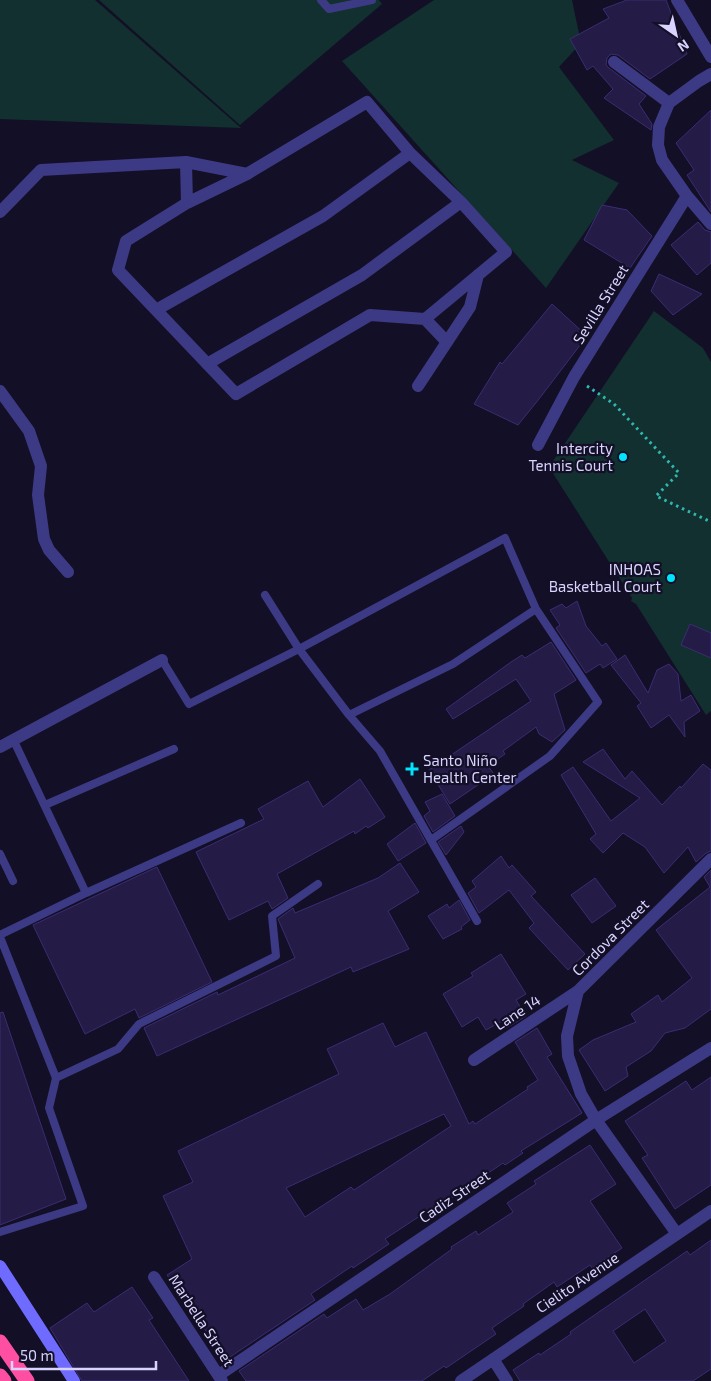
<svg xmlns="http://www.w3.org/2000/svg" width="711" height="1381" font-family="'Exo 2',sans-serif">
  <rect width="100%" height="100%" fill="#130f26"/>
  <path fill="#12302f" d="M0,0H95L241,128L0,119Z
    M99,0H379L382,4L240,125Z
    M434,0H572L581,43L559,67L614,140L572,160L619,183L546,288L342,61Z
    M654,311L703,348L711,362V711L706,715L636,604L631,601L632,598L549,467Z"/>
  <path fill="#241b47" stroke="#3b2d73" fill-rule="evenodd" d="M627,0H666L687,54L650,79L618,55L611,54L607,58L606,65L609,68L646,96L639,104L652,124L651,130L604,98L613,89L593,66L587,70L570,39L609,18L603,9Z
    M711,110V212L687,175L694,170L676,143Z
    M602,205L627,210L652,236L630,268L584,240Z
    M698,222L705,230L711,232V263L697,275L671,245Z
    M659,274L702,294L673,315L651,291Z
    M552,304L587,336L539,399L518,425L474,404L500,362L502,364Z
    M577,601L586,626L602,646L606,643L617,659L603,668L600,664L586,673L556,628L560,625L550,610L562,604L566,608Z
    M690,624L711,633V658L681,645Z
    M551,642L576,680L554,694L565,730L552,742L539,734L536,727L503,751L505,754L488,766L494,774L450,804L429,770L531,701L516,679L453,719L446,709L511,662L522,655L525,658Z
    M625,655L648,693L657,670L669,664L678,674L681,701L691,695L700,711L684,722L685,737L669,715L651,728L637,706L641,703L611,665Z
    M603,749L625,779L632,771L662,805L680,786L681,788L703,764L711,770V851L706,853L696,862L688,847L664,873L645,847L623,833L603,853L590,839L596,834L561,775L573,767L611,821L640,798L583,762Z
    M360,779L385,817L368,828L366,826L355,834L354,831L277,874L288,898L272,909L268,901L229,920L196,852L264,819L258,809L308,781L323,807Z
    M442,794L455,816L433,832L424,816L430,811L425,802Z
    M415,823L426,843L398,861L387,844Z
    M461,826L464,832L446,855L438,842Z
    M501,856L509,868L512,865L536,892L531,896L585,954L568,970L529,928L534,923L509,890L479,913L468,893L476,887L472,881Z
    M400,863L419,892L388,911L409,949L353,972L351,967L157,1056L144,1028L217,992L218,995L295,958L278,919L293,908L295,913L378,878Z
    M157,867L212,982L139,1018L135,1009L85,1034L33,925Z
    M711,870V1009L685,1028L665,1033L651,1051L626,1067L628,1076L605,1091L579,1050L593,1040L636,1022L631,1014L658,995L662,1002L692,978L656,930L710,887L704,877Z
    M595,878L616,906L592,923L571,895Z
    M459,900L470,920L461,927L462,929L443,939L428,916L447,904L449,908Z
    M501,954L526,994L516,1000L526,1016L507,1028L502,1021L486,1030L478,1017L462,1027L443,994L473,976L471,973Z
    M3,1012L66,1199L0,1225V1013Z
    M383,1023L395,1047L426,1032L469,1124L473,1121L475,1124L528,1089L527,1087L538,1080L515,1042L537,1028L552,1054L547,1057L582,1113L521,1151L523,1153L505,1165L503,1163L440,1206L438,1204L385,1239L389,1244L353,1268L352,1266L311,1294L315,1300L230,1357L228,1354L224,1357L167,1275L192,1259L163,1196L193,1182L178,1151L339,1074L327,1049ZM444,1114L451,1126L354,1190L351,1187L305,1217L286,1188Z
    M711,1077V1185L675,1209L642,1158L648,1155L625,1121L686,1081L692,1090Z
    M590,1145L616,1184L590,1201L622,1248L592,1268L590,1265L557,1287L554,1282L523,1304L524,1306L492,1328L496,1334L446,1368L444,1366L422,1381H246L239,1371L324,1314L327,1318L356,1299L363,1310L390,1294L452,1249L451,1247L476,1231L478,1235L513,1212L507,1203L536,1184L534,1181Z
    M711,1240V1369L693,1381H520L513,1370L539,1353L540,1355L571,1334L570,1332L687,1251L690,1255ZM645,1309L666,1341L634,1363L613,1331Z
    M132,1287L153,1318L149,1320L189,1381H82L50,1328L87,1303L94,1312Z"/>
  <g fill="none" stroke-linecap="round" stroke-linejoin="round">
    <path stroke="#2fb8b0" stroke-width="3" stroke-dasharray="2.5 4" stroke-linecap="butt" d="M587,386L614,404L679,473L656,496L711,522"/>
    <path stroke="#3d3a85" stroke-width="8" d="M321,0L329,9L372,0
      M265,595L299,649L349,715L380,751L477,921
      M162,660L189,704L299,649L505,538L536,609L598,702L550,756L431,840
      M349,715L453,664L536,609
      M13,739L86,893
      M45,805L174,749
      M0,854L13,881
      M0,935L86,893L241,823
      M0,937L56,1078L49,1108L83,1206L0,1232
      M56,1078L118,1049L139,1024L276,956L272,916L318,884"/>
    <path stroke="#3d3a85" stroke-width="12" d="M677,0L711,57
      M614,62L669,103
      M711,74L699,81L669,103L659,127L658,145L662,160L687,196L711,224
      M367,102L410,153L461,202L506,252L425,319L370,315L236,394L118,270L126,241L187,203L247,174Z
      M186,162L187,203
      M0,212L41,170L186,162L247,174
      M156,310L323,216L410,153
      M425,319L447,342
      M207,364L362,275L461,202
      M418,386L470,307L478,275
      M0,391L29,431L41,466L38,495L44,539L49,550L68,572
      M538,445L574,377L687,196
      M0,747L162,660
      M474,1060L578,991
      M677,1234L596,1120L581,1094L568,1056L567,1036L578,991L711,859
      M154,1277L222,1381
      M493,1359L507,1381
      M219,1375L596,1120L711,1048
      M461,1381L711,1211"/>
    <path stroke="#6f6bff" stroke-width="12" d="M0,1266L74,1381"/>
    <path stroke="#ff4fa3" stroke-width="15" d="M0,1342L27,1381
      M0,1376L4,1381"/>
  </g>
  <g fill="#00e5ff" stroke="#130f26" stroke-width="2">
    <circle cx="623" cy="457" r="5"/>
    <circle cx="671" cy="578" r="5"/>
    <path d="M409.5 761.5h5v5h5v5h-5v5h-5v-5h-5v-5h5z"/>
  </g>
  <g text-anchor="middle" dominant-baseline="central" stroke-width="4.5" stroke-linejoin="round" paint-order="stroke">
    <g font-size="15" fill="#d9d4ff" stroke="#130f26">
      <text transform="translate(600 304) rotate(-58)">Sevilla Street</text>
      <text transform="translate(610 937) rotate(-45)">Cordova Street</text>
      <text transform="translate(517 1012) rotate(-33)">Lane 14</text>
      <text transform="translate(454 1196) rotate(-34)">Cadiz Street</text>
      <text transform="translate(577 1282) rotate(-34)">Cielito Avenue</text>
      <text transform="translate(202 1320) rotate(57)">Marbella Street</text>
    </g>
    <g font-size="15" fill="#d9d4ff" stroke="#130f26" text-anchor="end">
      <text x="613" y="448">Intercity<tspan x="613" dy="17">Tennis Court</tspan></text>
      <text x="661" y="569">INHOAS<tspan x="661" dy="17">Basketball Court</tspan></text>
      <text x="423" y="760" text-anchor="start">Santo Niño<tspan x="423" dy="17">Health Center</tspan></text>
    </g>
  </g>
  <g transform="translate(676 35) rotate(146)" stroke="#130f26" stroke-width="4" paint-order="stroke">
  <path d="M0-4L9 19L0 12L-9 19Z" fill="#d9d4ff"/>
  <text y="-8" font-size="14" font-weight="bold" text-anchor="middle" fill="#d9d4ff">N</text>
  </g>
  <path d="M12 1361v8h144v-8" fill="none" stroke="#d9d4ff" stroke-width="2.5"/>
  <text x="20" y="1361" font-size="15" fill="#d9d4ff" stroke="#130f26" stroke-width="4" paint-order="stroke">50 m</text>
</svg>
